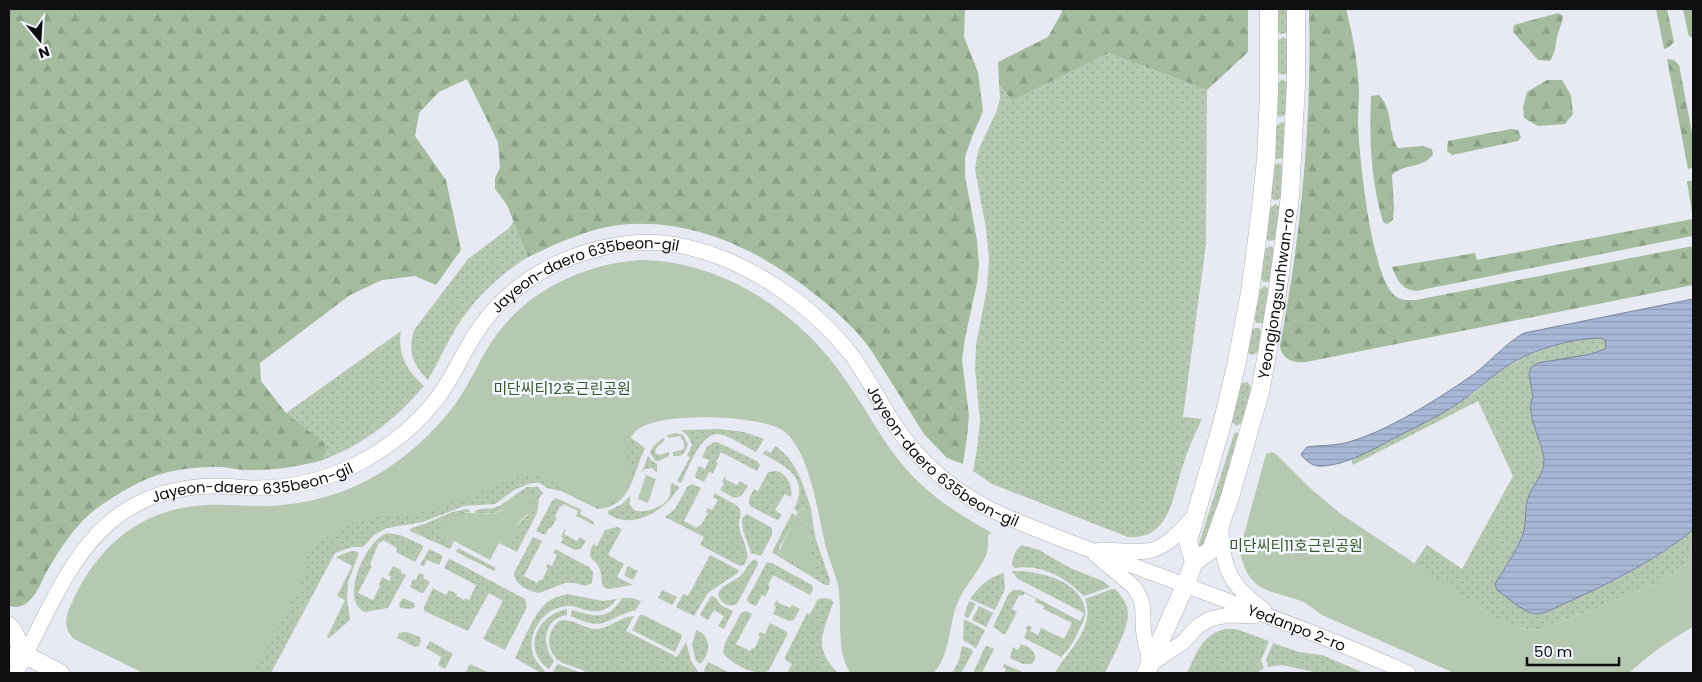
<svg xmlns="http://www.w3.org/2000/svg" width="1702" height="682" font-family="Poppins,'Noto Sans KR',sans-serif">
  <defs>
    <pattern id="grass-dots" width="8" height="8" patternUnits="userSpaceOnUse" patternTransform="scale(1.25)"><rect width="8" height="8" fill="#b7c8b2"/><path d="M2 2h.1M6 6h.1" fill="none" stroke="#9cab98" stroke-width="1.8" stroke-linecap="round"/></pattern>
    <pattern id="forest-firs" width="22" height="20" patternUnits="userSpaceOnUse" patternTransform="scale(1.25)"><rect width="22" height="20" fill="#a4bb9e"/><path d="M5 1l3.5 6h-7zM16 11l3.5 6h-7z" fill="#8ca087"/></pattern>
    <pattern id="water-rules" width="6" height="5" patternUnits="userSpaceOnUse" patternTransform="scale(1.25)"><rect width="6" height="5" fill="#a7b7d6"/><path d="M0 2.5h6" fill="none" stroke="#8f9cb7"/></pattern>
  </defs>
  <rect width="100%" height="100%" fill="#e7eaf2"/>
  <path fill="url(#grass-dots)" d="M1277,9H1289L1288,33L1280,34L1277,30Z
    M1283,37L1288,40V73L1283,75L1279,73L1278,70L1277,41Z
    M1109,53L1207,90L1206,244L1183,417L1202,419C1195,433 1189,447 1184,462C1173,492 1172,540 1128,537L992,484L973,471L977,449L980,421L975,369L976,345L987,288L989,259L986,229L975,169L978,151L997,110L1000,98L999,84L1012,101Z
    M1282,79L1287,83V115L1279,117L1277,113V84Z
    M1282,122L1287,125L1284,158L1276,159L1274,155L1276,126Z
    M1279,163L1283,166L1282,196L1278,200H1273L1271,195L1272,166Z
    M1276,204L1281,208L1276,240L1268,241L1266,236L1270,208Z
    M514,221L528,257C499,275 474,299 456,328C446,344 438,363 428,380C412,364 408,352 414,330L468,259L508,229Z
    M1271,246L1275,250L1270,282H1263L1261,278L1265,249Z
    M1265,286L1269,290L1265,320L1263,323H1256L1254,318L1259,290Z
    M1255,328H1259L1262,333L1258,352L1252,355L1247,353L1251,331Z
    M401,331C397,354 407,371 424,386C396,419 363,445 323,460L326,451L286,413Z
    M1586,338H1602L1606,342L1605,349L1529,374L1533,397C1524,412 1543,442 1544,460C1544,474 1534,484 1529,495C1524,507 1527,521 1523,533C1516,552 1505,567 1495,584L1497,590L1528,612C1550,605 1573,600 1594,590C1630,574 1663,555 1693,530V559L1665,579L1617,600L1543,629L1526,630L1501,621L1414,564L1427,545L1462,569L1513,476L1478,401L1353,465L1351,458L1394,438L1453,407L1474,393L1498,372L1524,357L1553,346Z
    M1248,382L1251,388L1243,422L1236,426L1231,421L1240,385L1242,383Z
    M720,429L744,432L764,439L756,452C746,447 727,434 717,434C700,434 688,470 681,483L677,481L690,457L687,456L692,445L688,436L681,430Z
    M1237,432L1239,435L1220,502L1203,552L1198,547L1234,434Z
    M676,433L683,435L688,444L685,452L680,456H673V452L682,450L684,448V442L680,436L669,438L667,435Z
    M630,437L645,448C633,472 632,507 598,509L561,491L547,488L540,483H531L516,489L495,504L464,506L423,522L387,528L374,535L363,547H352L335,553L271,673H233L227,556L390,498Z
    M663,438L665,440L656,448L655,453L659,455L669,452V456L659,461H655L650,452L654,445Z
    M714,442H717L757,461L760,465L757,471L721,452L716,462L718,463L713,473L709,472L704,482L696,478L695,475L699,466L705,469L709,460L702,457L707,447Z
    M775,446C797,460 803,485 811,508H805L798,512L794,509C810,478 787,467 763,454L765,450L771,453Z
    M648,456L652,461L657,464V473L652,468L645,469L642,472Z
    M768,472C771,472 774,471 776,471C788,473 793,488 791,497L785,494L775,510L782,515L778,520L775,519L750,506C747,499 751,495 754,489L758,491Z
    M726,474L725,479L737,485L740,481L748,486L741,496L734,498L720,490L724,483L722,482Z
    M672,483L679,487C666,510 633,531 608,514V511L622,504L630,496V505L634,510C645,514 666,507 670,495C671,490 669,488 672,483Z
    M692,484L701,488L684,521L697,528L700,525H701L708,513L706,512L708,508L712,510L718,500L713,497L715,493C721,498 734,502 739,508C743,513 738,521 739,527C741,539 753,554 744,565L740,566L700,545L704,537L665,517L675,509L687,487Z
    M527,487H538L543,493L539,498L537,513L517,552L509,548C513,535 516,523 528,515L513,501C501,513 492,515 475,513V511C482,507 492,510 499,506C509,501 517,492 527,487Z
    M556,498L582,510L580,514L593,521L594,525L576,516L578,511L563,504L562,507L560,506L555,517L557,518L551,528H549L545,535L536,531L552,501Z
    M469,509L470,513L465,512L447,541L452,545L450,549L410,531L411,528C431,524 448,510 469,509Z
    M792,513L797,516L779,548V553L811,556L809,552V538L806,530L807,526L813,524L816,540L830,580L829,585H825L773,553V550Z
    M747,514L772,528V535L761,556L751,553L743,530L742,518Z
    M617,527L622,529L608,555L624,564L617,577L633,585L608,589L603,587C601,581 602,575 600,570C596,556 585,563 593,544L597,546L605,530Z
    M565,529L566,530L564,534L577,541L580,537L586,541L581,549L575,550L561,543L563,538L561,537Z
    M387,533L400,535L422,545L423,548L415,562L396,552L397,548L383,540L381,543L379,542L370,564L372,566L358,593L373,600L380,586L379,584L382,577L390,581L391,577L388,575L393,566L401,570V573L406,575L388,608L365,612C338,601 366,540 387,533Z
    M533,537L542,541L524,576L537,583L539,580H542L548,568L546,567L547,564L552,566L557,555L553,553L555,549L589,567L593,572L592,583L586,586L574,583H565L539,593C529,591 514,585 514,573Z
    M1022,545L1039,550L1070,568L1103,581L1110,587L1084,596C1065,577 1041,564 1014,568L1012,565C1013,557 1015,549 1022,545Z
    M458,548L496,568L494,571L456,552Z
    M429,549L443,556L439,565L427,560L424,566L420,565Z
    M351,551H356L359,553L348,582L347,599L350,620L329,638L327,637L345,600L337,596L352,566L336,557Z
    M710,555L737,569L739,572L708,593L694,616L676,607L683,594L688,596Z
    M450,559L525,599L527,607L505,650L483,639L503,601L489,593L468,631L424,611V607L433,588L446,595L449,590L457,594L456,596L464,600L465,598L469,600L476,585L444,568L448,560Z
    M755,559L758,562V564L737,604C729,608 721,603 718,595C720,585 732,583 739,577C746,572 747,563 755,559Z
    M767,562L772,563L812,585L813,590L810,595L773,575L768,585L770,587L765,597L762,595L756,606L749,603L747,599Z
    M628,566L638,571L633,580L624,575Z
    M1012,571C1036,570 1082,580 1085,610C1086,617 1082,625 1078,632C1074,641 1069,650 1061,657L1024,638L1027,631L1026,629L1028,625L1032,627L1030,631L1038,635L1041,628L1064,639L1072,623L1043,609L1044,606L1035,602L1036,599L1025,593L1023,596L1019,595L1012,609L1017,612L1005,635L993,627L1008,595L1013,590H1021L1080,621L1084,613L1018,579Z
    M419,573L424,575L423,578L430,582L424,592L421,593L410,587L413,579L416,580Z
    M1004,573L1005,589L995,610L970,599C979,586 989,577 1004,573Z
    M1112,589H1115C1121,595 1128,604 1128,614C1128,630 1112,658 1105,673H1055C1068,650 1096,628 1085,599Z
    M662,590L677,597L672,605L658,598Z
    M567,594L603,601L617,599C612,605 607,610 599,611C588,613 579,606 569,606C545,606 526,632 533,655C536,662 542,667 546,673H541L515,658C523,642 533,615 546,603C552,598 560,596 567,594Z
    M711,596L715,597L722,606L733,611L724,629L718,626L724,616L714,610L708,620L700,615Z
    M403,598L414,603L415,607L411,609L400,608L399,604Z
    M622,598H633L641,601L636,610C604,618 607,633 571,616L572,610C594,616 608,622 622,598Z
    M778,598L777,602L790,608L792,605L800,609L794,620L789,621L773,614L776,607L774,605Z
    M824,598L831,599L833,603C823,634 812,646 838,673H787L792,664L785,660V657L807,613L810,614L818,599Z
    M969,601L976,604L968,618L964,616Z
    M979,606L993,613L986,627L972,620Z
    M567,609V615C543,619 541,644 554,661L549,669C521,649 537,615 567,609Z
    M747,611L752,614L736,644L750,651L752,648L754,649L760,637L758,635L760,632L765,634L770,623L787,632V635L769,670C759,679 727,662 723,652L725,643L741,613Z
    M640,615H643L681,634L682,637L675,652L632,630Z
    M634,616L626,631L677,657L686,642L691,661L699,673H587C579,667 570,667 561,662C545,652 546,632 559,621C573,617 583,629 597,629C610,628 620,617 634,616Z
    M964,619L985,630L976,648L963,640Z
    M1226,629H1236L1269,641L1261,660L1264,668L1257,673H1187C1196,654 1203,633 1226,629Z
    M696,630C712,635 711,654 700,664L696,661L692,645Z
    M407,632L420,637L421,641L419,646L415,647L397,638L399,633Z
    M430,641L453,654L445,669L438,665L441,657L426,648Z
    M1273,643L1299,652L1322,655L1364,673H1318L1282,665L1268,667L1266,660Z
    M1021,644C1028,647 1036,650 1035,660L1031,664H1023L1010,658L1013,647L1018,650Z
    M962,646L971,649L973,652L961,673H952L959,660Z
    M988,646L994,649L982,673H973L985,647Z
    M708,662L730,673H705L704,670Z
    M470,664L490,673H465Z
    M558,664L581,673H556L553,671Z
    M1004,664L1021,671L1022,673H1004L1006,669L1003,667Z"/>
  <path fill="url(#forest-firs)" d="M9,9H965L964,37L978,72L983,111L972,137L965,157V176L977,240L979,265L977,283L965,338L962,360L969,415L967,437L963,464L947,458L924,434L871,350C856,329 837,312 817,296C761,250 692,217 618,225C587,229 556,244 528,257L507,205L495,189V178L500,168L498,142L467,79L439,92L419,113L415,136L446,180L461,250L436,285L415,276L382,280L350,295L260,363L261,381L286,413L324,443L326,451L323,460C300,466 278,470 255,470C243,471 232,468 221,467C207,467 193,467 179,470C149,474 124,490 100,506C77,522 61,547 47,571C42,580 38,593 30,600C23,607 18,608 9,606Z
    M1061,9H1248V52L1207,90L1109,53L1012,101L999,84L998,62L1048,37L1062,12Z
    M1309,9H1346C1353,36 1358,63 1359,91C1359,102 1358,112 1358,122C1359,156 1371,274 1394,295C1400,301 1408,300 1416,300L1693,246V285L1306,362C1293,363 1282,360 1280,346C1301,235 1312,122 1309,9Z
    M1656,9H1667L1674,42L1669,47L1664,49Z
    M1683,9H1693V38L1689,36L1688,33Z
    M1558,13L1563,16C1562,24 1559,29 1557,37C1555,47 1556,51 1550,61L1538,60L1513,32L1514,25Z
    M1667,59L1674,60L1679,65L1693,138V167L1688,169Z
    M1547,80H1562L1571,95L1573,114L1565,124L1538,126L1524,118L1523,107L1527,92Z
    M1379,95C1394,110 1387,132 1398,148L1423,146L1432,149L1433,155C1420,170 1404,163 1392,175L1394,208L1393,220L1387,224L1383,222C1371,181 1369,139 1371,96Z
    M1511,129L1518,130L1521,137L1518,141L1452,155L1447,151L1448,141Z
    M1687,181H1693V235L1692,236L1416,291C1401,289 1397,280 1392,267L1475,253L1477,260L1693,219Z"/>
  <path fill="#b7c8b2" d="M639,260C723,260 802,314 847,382C868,412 883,443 907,470C931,497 960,515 992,533L989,534C987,540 989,547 987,553C981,570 964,586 957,604C948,628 951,652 934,673H850C835,649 843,612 838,585C835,572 829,560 826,548C818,516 811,454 785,432C764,414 655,411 636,431C612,455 647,486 612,502C581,517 562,477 534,475C516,474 498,486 482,492C461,500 438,508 416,513C395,518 373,514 353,523C341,528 326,537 316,544C303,554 305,574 300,587L253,673H143L74,639C59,625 69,609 76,594C100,546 139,512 195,506C218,503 240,506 263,506C292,506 325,499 351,488C389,472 423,444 449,412C467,391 477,364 492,341C526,291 581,265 639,260Z
    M1272,452L1277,455L1310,488L1341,514L1501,621L1526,630L1543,629L1617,600L1665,579L1693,559V627C1669,640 1649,655 1629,673H1454L1322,615C1316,611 1310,605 1303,602C1280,592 1255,594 1245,568C1242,561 1240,556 1240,549L1266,454Z
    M646,475L656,479L648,503L638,499Z
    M524,494L529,496L533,500L532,510L520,521L516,528L509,548L499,543L490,560L454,541L452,545L443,538L440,528C449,502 480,519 498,512C508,508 513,498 524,494Z
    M805,508H811L813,524L807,526C805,532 808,533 809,539C813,552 802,550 819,561L813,572L781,555L779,551L798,512Z"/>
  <path fill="url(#water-rules)" stroke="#79859b" d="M1693,299V530C1655,561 1612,582 1568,602C1558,606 1546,614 1536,614C1525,614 1506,596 1497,590L1495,584C1505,567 1516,552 1523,534C1527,521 1524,507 1529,495C1534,484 1544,474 1544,460C1543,442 1524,412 1533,397L1529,374L1531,367L1538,363L1591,354L1605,349L1606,342L1602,338C1576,338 1548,346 1525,356C1498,368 1478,391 1454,406C1437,417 1418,426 1400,435C1377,447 1350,464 1323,466C1314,467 1306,462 1301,454L1307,447C1320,445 1333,446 1345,443C1385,433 1440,398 1474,374C1491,361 1505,344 1524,333Z"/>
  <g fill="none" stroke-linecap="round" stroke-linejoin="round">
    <g stroke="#adb0b8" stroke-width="16">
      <g id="tertiary">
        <path d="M1221,527C1222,569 1230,585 1264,610"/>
        <path d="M1100,550C1115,550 1132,553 1147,551C1168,548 1183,528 1196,514"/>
        <path d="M1096,555L1133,586C1144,601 1143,606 1143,624C1143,637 1148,651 1150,664L1182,643L1198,626L1210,619L1228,615L1254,616"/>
        <path id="s1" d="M16,673C65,580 92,487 216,486C227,486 239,487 250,488C288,489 326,480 359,463C389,447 418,424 438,397C454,376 463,352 478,330C500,297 535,271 572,257C606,244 646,238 682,246C747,259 813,305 853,357C870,381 882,407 899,431C920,461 950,487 982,505C994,512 1008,517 1021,523C1053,536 1085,548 1118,560C1215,597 1313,630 1408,673"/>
      </g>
    </g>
    <g stroke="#adb0b8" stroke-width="19">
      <g id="secondary">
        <path id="s2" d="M1194,562L1211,550L1230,497L1260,392L1264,371L1277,295L1290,196L1296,84V9"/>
        <path d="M9,626L12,629L25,655"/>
        <path d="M9,657L25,655L60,673"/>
        <path d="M1146,673L1185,586L1194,562L1188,541L1222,424L1236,366L1250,292L1259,225L1266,160L1269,92V9"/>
      </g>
    </g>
    <use href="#tertiary" stroke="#fff" stroke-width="15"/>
    <use href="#secondary" stroke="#fff" stroke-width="18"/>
  </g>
  <g text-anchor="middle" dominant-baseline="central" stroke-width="5" stroke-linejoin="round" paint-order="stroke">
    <g font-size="15" fill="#0e0f11" stroke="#f5f7fe">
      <text stroke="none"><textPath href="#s1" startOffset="750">Jayeon-daero 635beon-gil</textPath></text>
      <text stroke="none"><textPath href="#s2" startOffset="286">Yeongjongsunhwan-ro</textPath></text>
      <text stroke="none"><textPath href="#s1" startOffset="1200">Jayeon-daero 635beon-gil</textPath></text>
      <text stroke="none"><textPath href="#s1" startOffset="330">Jayeon-daero 635beon-gil</textPath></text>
      <text stroke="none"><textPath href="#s1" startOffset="1600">Yedanpo 2-ro</textPath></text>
    </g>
    <g font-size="15" fill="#38592e" stroke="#f5f7fe">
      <text x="562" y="388">미단씨티12호근린공원</text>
      <text x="1296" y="545">미단씨티11호근린공원</text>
    </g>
  </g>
  <rect width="1702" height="682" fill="none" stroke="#0e0f11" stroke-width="20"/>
  <g transform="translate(40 40) rotate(162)" stroke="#f5f7fe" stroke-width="4" paint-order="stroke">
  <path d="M0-4L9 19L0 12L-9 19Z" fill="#0e0f11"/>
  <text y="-8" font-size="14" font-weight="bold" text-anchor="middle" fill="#0e0f11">N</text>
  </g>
  <path d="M1527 657v8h92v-8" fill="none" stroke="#0e0f11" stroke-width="2.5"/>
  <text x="1534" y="657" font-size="15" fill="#0e0f11" stroke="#f5f7fe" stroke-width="4" paint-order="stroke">50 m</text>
</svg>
